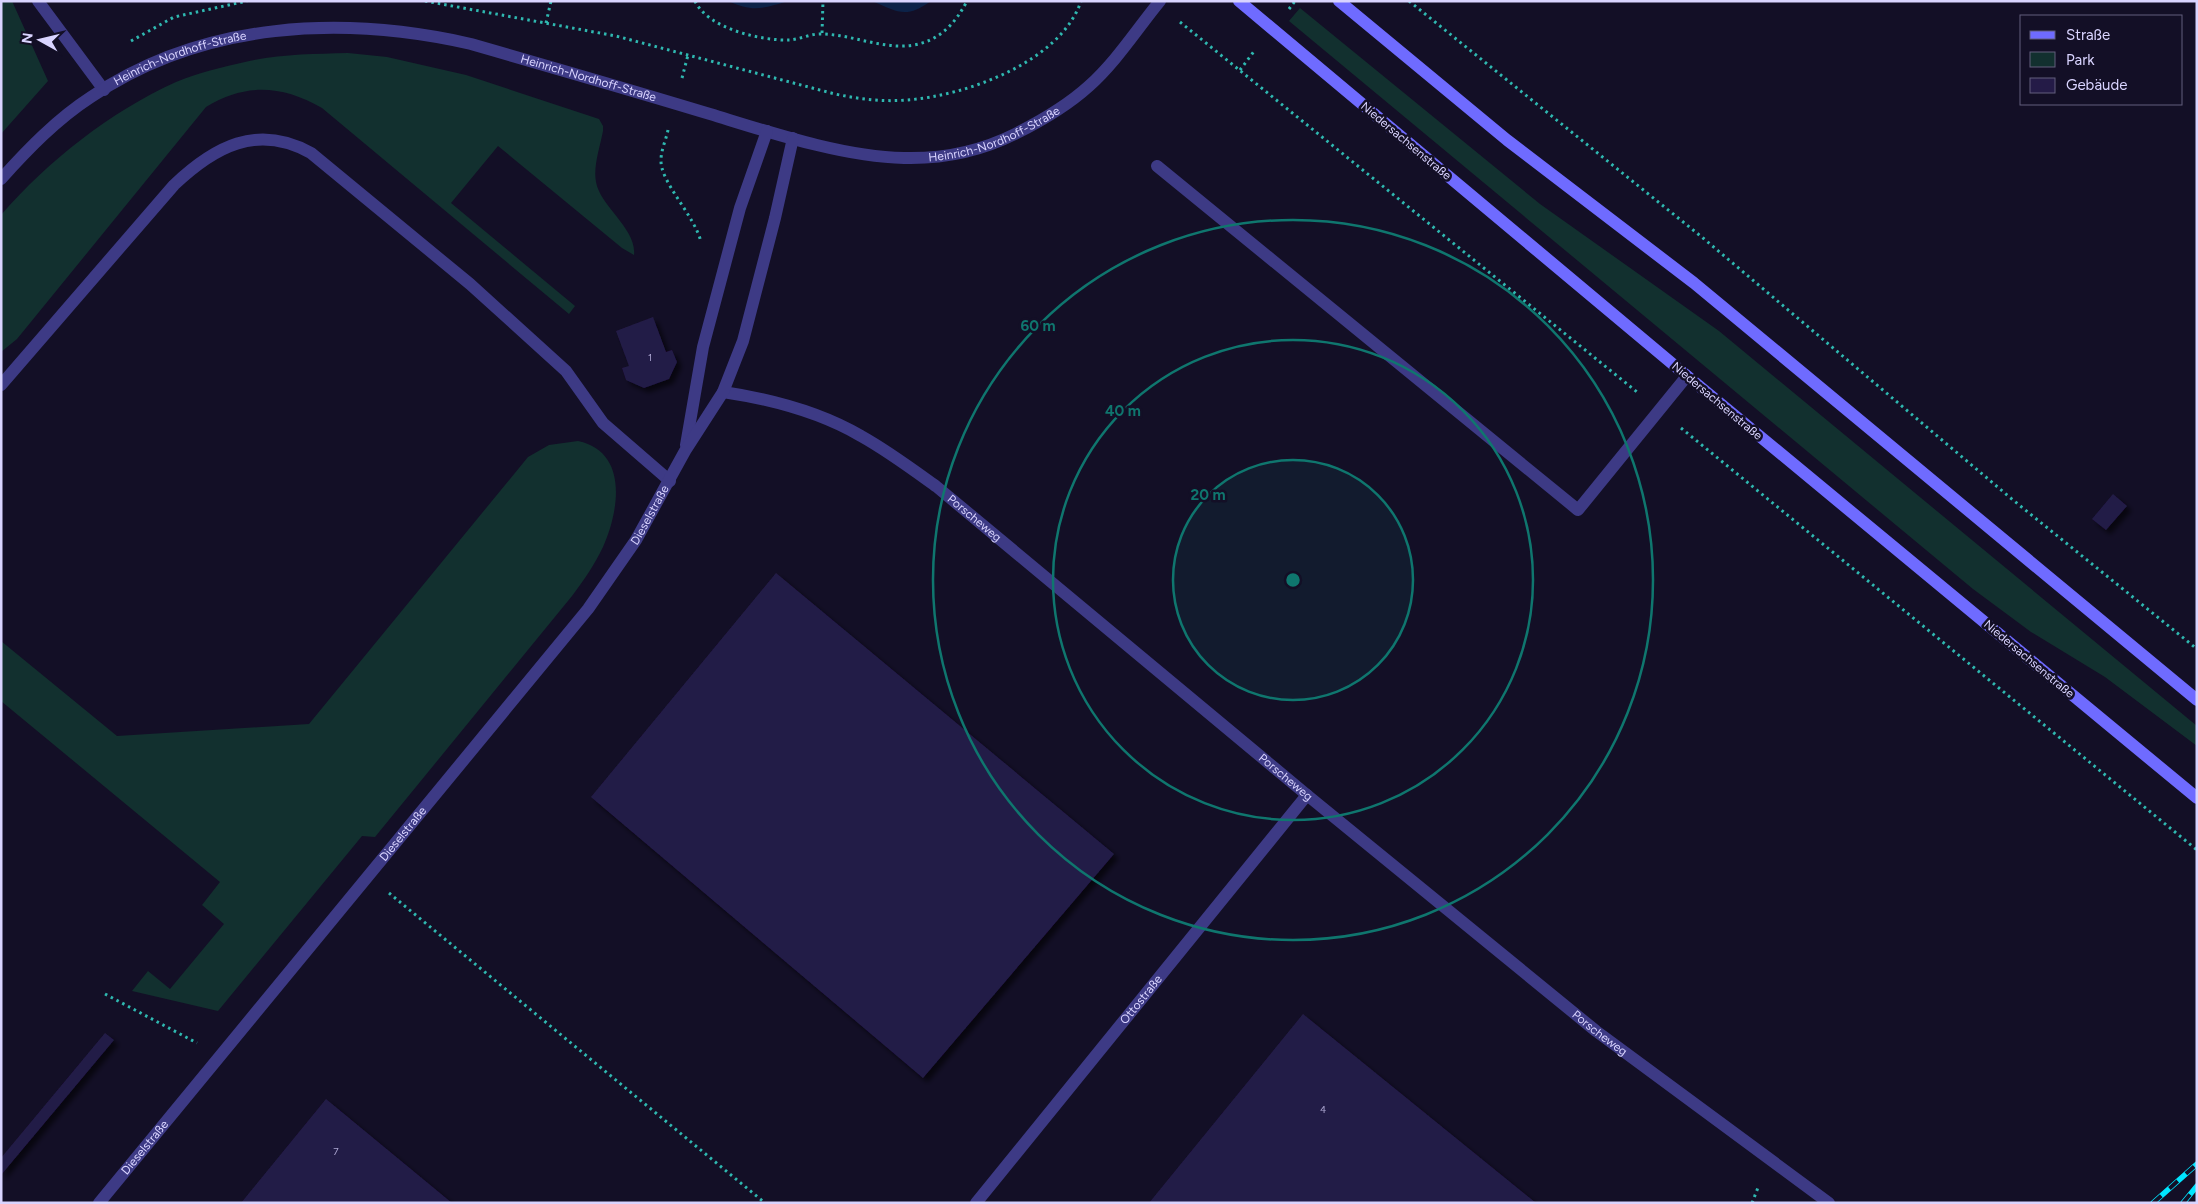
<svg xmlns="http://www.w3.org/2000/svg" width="2198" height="1204" font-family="Figtree,sans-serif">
  <defs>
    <filter id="shadow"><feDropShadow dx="4.5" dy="4.5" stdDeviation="2.5" flood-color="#0009"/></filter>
  </defs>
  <rect width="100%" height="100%" fill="#130f26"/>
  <path fill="#12302f" d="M1,1H12L48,81L1,134Z
    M1300,8L1540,204L1719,331L2197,726V746L2105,677L2031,632L1973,589L1289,21Z
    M348,53L387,57L466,75L599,119L603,126V131C600,147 593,167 596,182C600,206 637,229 634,255L622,248L498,146L451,203L575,306L569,314L322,108C281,85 246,83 206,107L17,339L1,352V215C49,160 110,112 176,82C198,73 222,67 245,62C279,54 313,54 348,53Z
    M578,441C629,452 619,511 603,547C595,564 584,580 572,596L375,837L362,836L218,1011L132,991L148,971L170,989L224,924L202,905L220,882L1,701V641L117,736L309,724L528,457L549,445Z"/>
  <path fill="#0c2248" d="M728,1H789C763,8 754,13 728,1Z
    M872,1H931C906,19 898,12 872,1Z"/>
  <path fill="#241b47" filter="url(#shadow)" d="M653,317L666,352L672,350L677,362L669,379L644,388L626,380L622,368L629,366L616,331Z
    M2113,494L2127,506L2106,530L2092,519Z
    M776,573L1114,854L923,1078L591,797Z
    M1303,1014L1536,1203H1149Z
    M105,1033L114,1040L1,1175V1158Z
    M326,1099L452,1203H241Z"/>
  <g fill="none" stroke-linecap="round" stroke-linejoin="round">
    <path stroke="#2fb8b0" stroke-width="3" stroke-dasharray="2.5 4" stroke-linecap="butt" d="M425,1L616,36L835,94C859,99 882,102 907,100C965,96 1061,62 1081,1
      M695,1C708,29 762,41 790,40C801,39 812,33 823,34C854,35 883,50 914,45C940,40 955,24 967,1
      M1409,1L1703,238L2013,500L2197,649
      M1289,9L1295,1
      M1180,22L1637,392
      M546,23L551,1
      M822,33L823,1
      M131,41L174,17L247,1
      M1240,70L1255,50
      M682,78L688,55
      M668,130C666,140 661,150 661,160C660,182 695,216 701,242
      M1681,428L2197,850
      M389,893L765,1203
      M105,994L197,1043
      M1752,1203L1759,1185"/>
    <path stroke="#3d3a85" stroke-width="12" d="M38,1L104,90
      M1157,166L1578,510L1687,376
      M1,385L174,185C214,147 257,123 311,153L470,284L566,371L603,423L670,481"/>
    <g stroke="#3d3a85" stroke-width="12">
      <path id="s1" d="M1,179C28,149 57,119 91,97C203,21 343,15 471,44C551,67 631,90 710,114C769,132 843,157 904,158C942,159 981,151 1015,134C1041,121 1067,106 1089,86C1116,62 1137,29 1160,1"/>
      <path id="s2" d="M723,392C770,399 820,412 861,436C888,451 912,469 937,487L1307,795L1596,1031L1829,1203"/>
      <path d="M686,445L703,347L740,208L767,131"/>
      <path id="s3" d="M99,1203L588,609L636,540L685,451L723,392L743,341L775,218L793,138"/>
      <path id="s4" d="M976,1203L1307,795"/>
    </g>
    <path stroke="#6f6bff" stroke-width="12" d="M1239,1L1687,376L2197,798
      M1339,1L1507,140L1694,283L2197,700"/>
    <g stroke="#00e5ff" stroke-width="5.5">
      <path id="rail" d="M2153,1203L2197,1164
        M2183,1203L2197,1186"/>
    </g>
    <use href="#rail" stroke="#130f26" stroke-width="4" stroke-dasharray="11" stroke-linecap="butt"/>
  </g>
  <circle cx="1293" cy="580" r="120" fill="#0f766e" fill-opacity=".12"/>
  <g fill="none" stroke="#0f766e" stroke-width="2.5">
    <circle cx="1293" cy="580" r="120"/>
    <circle cx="1293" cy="580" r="240"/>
    <circle cx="1293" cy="580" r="360"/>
  </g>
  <g text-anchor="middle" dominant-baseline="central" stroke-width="5" stroke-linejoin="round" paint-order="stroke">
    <g font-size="10" fill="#aca6d1">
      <text x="650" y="357">1</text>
      <text x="1323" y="1109">4</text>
      <text x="336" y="1151">7</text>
    </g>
    <g font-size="12" fill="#d9d4ff" stroke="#130f26">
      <text stroke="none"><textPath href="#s1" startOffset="220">Heinrich-Nordhoff-Straße</textPath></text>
      <text stroke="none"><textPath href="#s1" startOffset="639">Heinrich-Nordhoff-Straße</textPath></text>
      <text stroke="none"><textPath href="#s1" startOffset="1060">Heinrich-Nordhoff-Straße</textPath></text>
      <text transform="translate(1406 141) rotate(40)">Niedersachsenstraße</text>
      <text transform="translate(1717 401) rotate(40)">Niedersachsenstraße</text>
      <text stroke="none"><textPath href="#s3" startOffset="882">Dieselstraße</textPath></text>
      <text stroke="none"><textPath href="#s2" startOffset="286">Porscheweg</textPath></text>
      <text transform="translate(2029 659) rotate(40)">Niedersachsenstraße</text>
      <text stroke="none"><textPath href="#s2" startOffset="691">Porscheweg</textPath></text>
      <text stroke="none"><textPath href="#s3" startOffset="478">Dieselstraße</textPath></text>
      <text stroke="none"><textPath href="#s4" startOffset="262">Ottostraße</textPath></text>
      <text stroke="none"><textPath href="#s2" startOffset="1096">Porscheweg</textPath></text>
      <text stroke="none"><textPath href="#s3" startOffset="72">Dieselstraße</textPath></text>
    </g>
  </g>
  <circle cx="1293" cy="580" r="8" fill="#0f766e" stroke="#130f26" stroke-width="2.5"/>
  <g font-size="15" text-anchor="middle" font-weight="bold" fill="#0f766e" stroke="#130f26" stroke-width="5" stroke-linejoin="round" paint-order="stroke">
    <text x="1038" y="331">60 m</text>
    <text x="1123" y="416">40 m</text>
    <text x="1208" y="500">20 m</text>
  </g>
  <rect width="2198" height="1204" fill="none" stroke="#d9d4ff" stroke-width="5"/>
  <rect x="2020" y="15" width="162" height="90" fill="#130f26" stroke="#625e7d"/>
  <rect x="2030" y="31" width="25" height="8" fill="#6f6bff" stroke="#625e7d"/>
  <text x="2066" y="40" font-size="15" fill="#d9d4ff">Straße</text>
  <rect x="2030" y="52" width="25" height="15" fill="#12302f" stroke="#625e7d"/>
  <text x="2066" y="65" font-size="15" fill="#d9d4ff">Park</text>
  <rect x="2030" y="78" width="25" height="15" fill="#241b47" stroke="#625e7d"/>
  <text x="2066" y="90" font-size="15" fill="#d9d4ff">Gebäude</text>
  <g transform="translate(40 40) rotate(278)" stroke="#130f26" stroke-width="4" paint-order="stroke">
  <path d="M0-4L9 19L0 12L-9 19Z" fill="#d9d4ff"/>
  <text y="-8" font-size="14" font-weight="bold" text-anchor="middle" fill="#d9d4ff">N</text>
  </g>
</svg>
